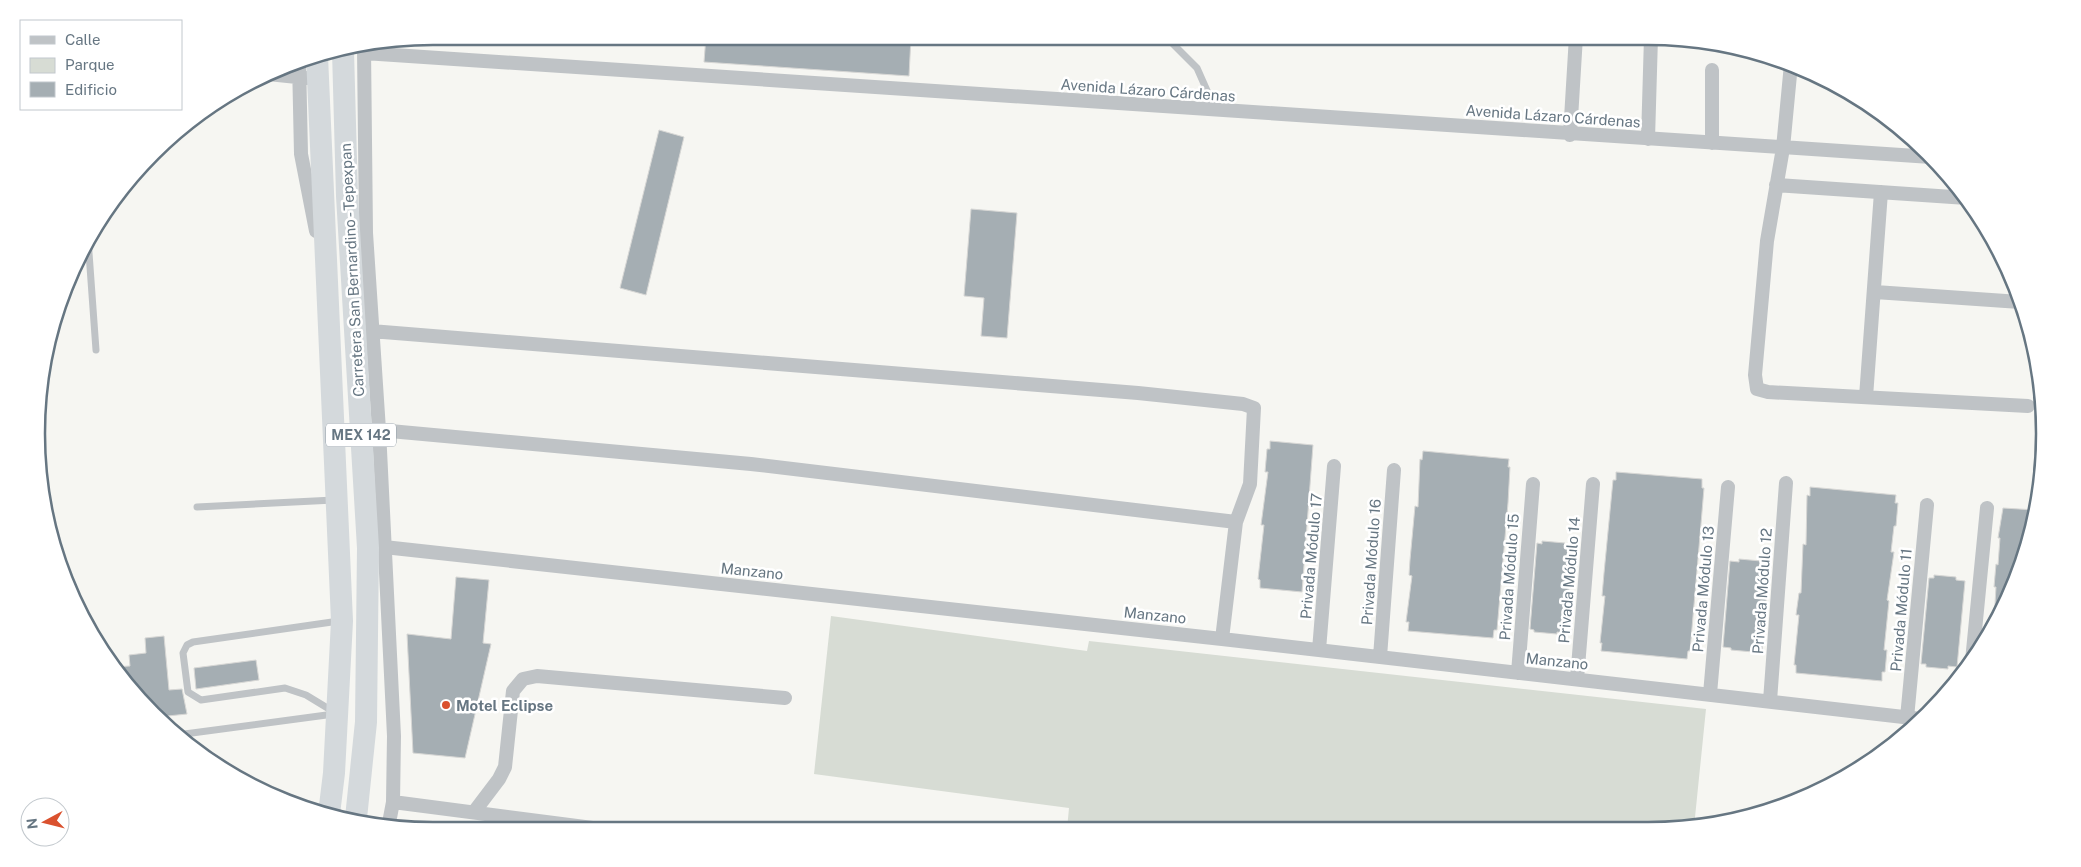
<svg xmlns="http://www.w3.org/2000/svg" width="2081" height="867" font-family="'Public Sans',sans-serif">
  <rect width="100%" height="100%" fill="#f6f6f2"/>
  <path fill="#d7dcd4" d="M831,616L1087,651L1089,641L1706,709L1694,827L1067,829L1069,808L814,774Z"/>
  <path fill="#a5aeb3" stroke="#d7d7d5" d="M706,36L911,37L909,76L704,62Z
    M659,130L684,137L646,295L620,288Z
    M971,209L1017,213L1007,338L981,336L984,298L964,296Z
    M1270,441L1313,445L1302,592L1260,588V580L1258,579L1264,525H1261L1268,472H1265L1267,449H1270Z
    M1423,451L1509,459L1508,467H1510L1508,503L1497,630H1494L1493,638L1408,631L1409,622H1406L1412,576L1409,575L1410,560L1415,506L1418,507L1420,459L1422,460Z
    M1616,472L1702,479V488H1704L1701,524L1690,651H1688L1687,659L1601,651L1602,643H1600L1605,596H1602L1604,573L1613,480H1616Z
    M1810,487L1896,495L1895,503H1898L1896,526H1894L1891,552H1894L1887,600L1889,601L1884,650H1887L1885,672H1882V681L1796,673V665H1794L1799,615H1796L1799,593H1801L1803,544L1806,545L1807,495L1810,496Z
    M2003,508L2036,510L2024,561L1994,621L1996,587H1994L1996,564L1998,565L2000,538H1998Z
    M1542,541L1565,543L1564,546H1573L1565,633L1557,632V634L1534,632V630L1530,629L1537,543L1542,544Z
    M1739,559L1761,561V563L1769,564L1762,650H1753V652L1731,650V648L1723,647L1730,561L1739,562Z
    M1934,575L1956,577V580L1965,581L1957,667L1948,666V669L1926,667V664H1921L1929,578H1934Z
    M456,577L489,580L483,643L491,644L465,758L413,753L407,634L451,639Z
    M164,636L169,690L182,689L187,714L158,717L133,693L131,678L123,679L115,667L130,666L129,655L146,653L145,638Z
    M256,660L259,680L196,689L194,668Z"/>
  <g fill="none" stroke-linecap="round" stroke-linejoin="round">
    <path stroke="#bfc3c6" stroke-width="7" d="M1165,36L1197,68L1216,111
      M88,239L96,350
      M197,507L334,500
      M334,712L306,695L285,688L201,700L188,692L183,653L187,645L193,642L339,621
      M177,735L334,714"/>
    <path stroke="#bfc3c6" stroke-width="14" d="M364,48L366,233L379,430L394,736L393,802L389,823
      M364,53L1931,157
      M299,61L301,154L316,231
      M1791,64L1783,148L1767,241L1755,375L1757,389L1768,392L2028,406
      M268,74L307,78
      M1570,135L1576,36
      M1648,139L1651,37
      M1712,143V70
      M1776,185L1967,198
      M1875,292L2020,302
      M371,331L1138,393L1243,404L1254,408L1250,484L1236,522L1222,639
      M1866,397L1881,192
      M379,430L751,464L1236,522
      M384,547L1222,639L1921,719
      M1319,650L1334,466
      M1380,657L1394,470
      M1972,661L1987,508
      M1518,673L1533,484
      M1577,679L1593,484
      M1710,694L1728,487
      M1770,701L1786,483
      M1907,718L1927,505
      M393,802L608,830
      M474,812L499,779L505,767L513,691L523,679L537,676L785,698"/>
    <path stroke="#d4d9dc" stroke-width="22" d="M343,51L347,196L368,548L366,722L356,818
      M317,56L342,621L334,773L329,814"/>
  </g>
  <circle fill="#da512e" stroke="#fff" stroke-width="2" cx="446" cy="705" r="5"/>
  <g text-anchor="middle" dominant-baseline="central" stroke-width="5" stroke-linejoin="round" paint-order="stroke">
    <rect fill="#fff" stroke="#949fa8" stroke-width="1" x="326" y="423.5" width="70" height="23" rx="4"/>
    <g font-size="14" font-weight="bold" fill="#667682">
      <text x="361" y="435">MEX 142</text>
    </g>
    <g font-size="15" fill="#667682" stroke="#fff">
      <text transform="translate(1148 90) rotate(4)">Avenida Lázaro Cárdenas</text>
      <text transform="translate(1553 116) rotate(4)">Avenida Lázaro Cárdenas</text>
      <text transform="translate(352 270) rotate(-93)">Carretera San Bernardino - Tepexpan</text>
      <text transform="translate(1311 556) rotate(-85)">Privada Módulo 17</text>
      <text transform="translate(1371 562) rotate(-86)">Privada Módulo 16</text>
      <text transform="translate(752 571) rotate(6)">Manzano</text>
      <text transform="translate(1509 577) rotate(-86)">Privada Módulo 15</text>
      <text transform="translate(1569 580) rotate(-85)">Privada Módulo 14</text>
      <text transform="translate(1703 589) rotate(-85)">Privada Módulo 13</text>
      <text transform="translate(1762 591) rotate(-86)">Privada Módulo 12</text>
      <text transform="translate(1901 610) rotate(-85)">Privada Módulo 11</text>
      <text transform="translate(1155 615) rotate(6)">Manzano</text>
      <text transform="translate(1557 661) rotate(6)">Manzano</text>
    </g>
    <g font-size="15" font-weight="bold" fill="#667682" stroke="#fff" text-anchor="start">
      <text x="456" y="705">Motel Eclipse</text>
    </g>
  </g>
  <path d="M0 0H2081V867H0ZM433 45H1648A388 388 0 0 1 2036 433V434A388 388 0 0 1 1648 822H433A388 388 0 0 1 45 434V433A388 388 0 0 1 433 45Z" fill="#fff" fill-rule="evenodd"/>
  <path fill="none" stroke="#667682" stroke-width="2.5" d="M433 45H1648A388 388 0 0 1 2036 433V434A388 388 0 0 1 1648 822H433A388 388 0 0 1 45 434V433A388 388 0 0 1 433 45Z"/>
  <rect x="20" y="20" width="162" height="90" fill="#ffffff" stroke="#c2c8cd"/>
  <rect x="30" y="36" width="25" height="8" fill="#bfc3c6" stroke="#c2c8cd"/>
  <text x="65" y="45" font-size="15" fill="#667682">Calle</text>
  <rect x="30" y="58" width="25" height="15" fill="#d7dcd4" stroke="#c2c8cd"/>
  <text x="65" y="70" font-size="15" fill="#667682">Parque</text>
  <rect x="30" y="82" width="25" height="15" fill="#a5aeb3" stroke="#c2c8cd"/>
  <text x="65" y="95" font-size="15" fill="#667682">Edificio</text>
  <g transform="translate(45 822) rotate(263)"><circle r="24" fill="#ffffff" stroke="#c2c8cd"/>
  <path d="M0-4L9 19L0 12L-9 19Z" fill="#da512e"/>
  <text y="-8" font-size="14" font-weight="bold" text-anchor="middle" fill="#667682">N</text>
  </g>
</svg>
